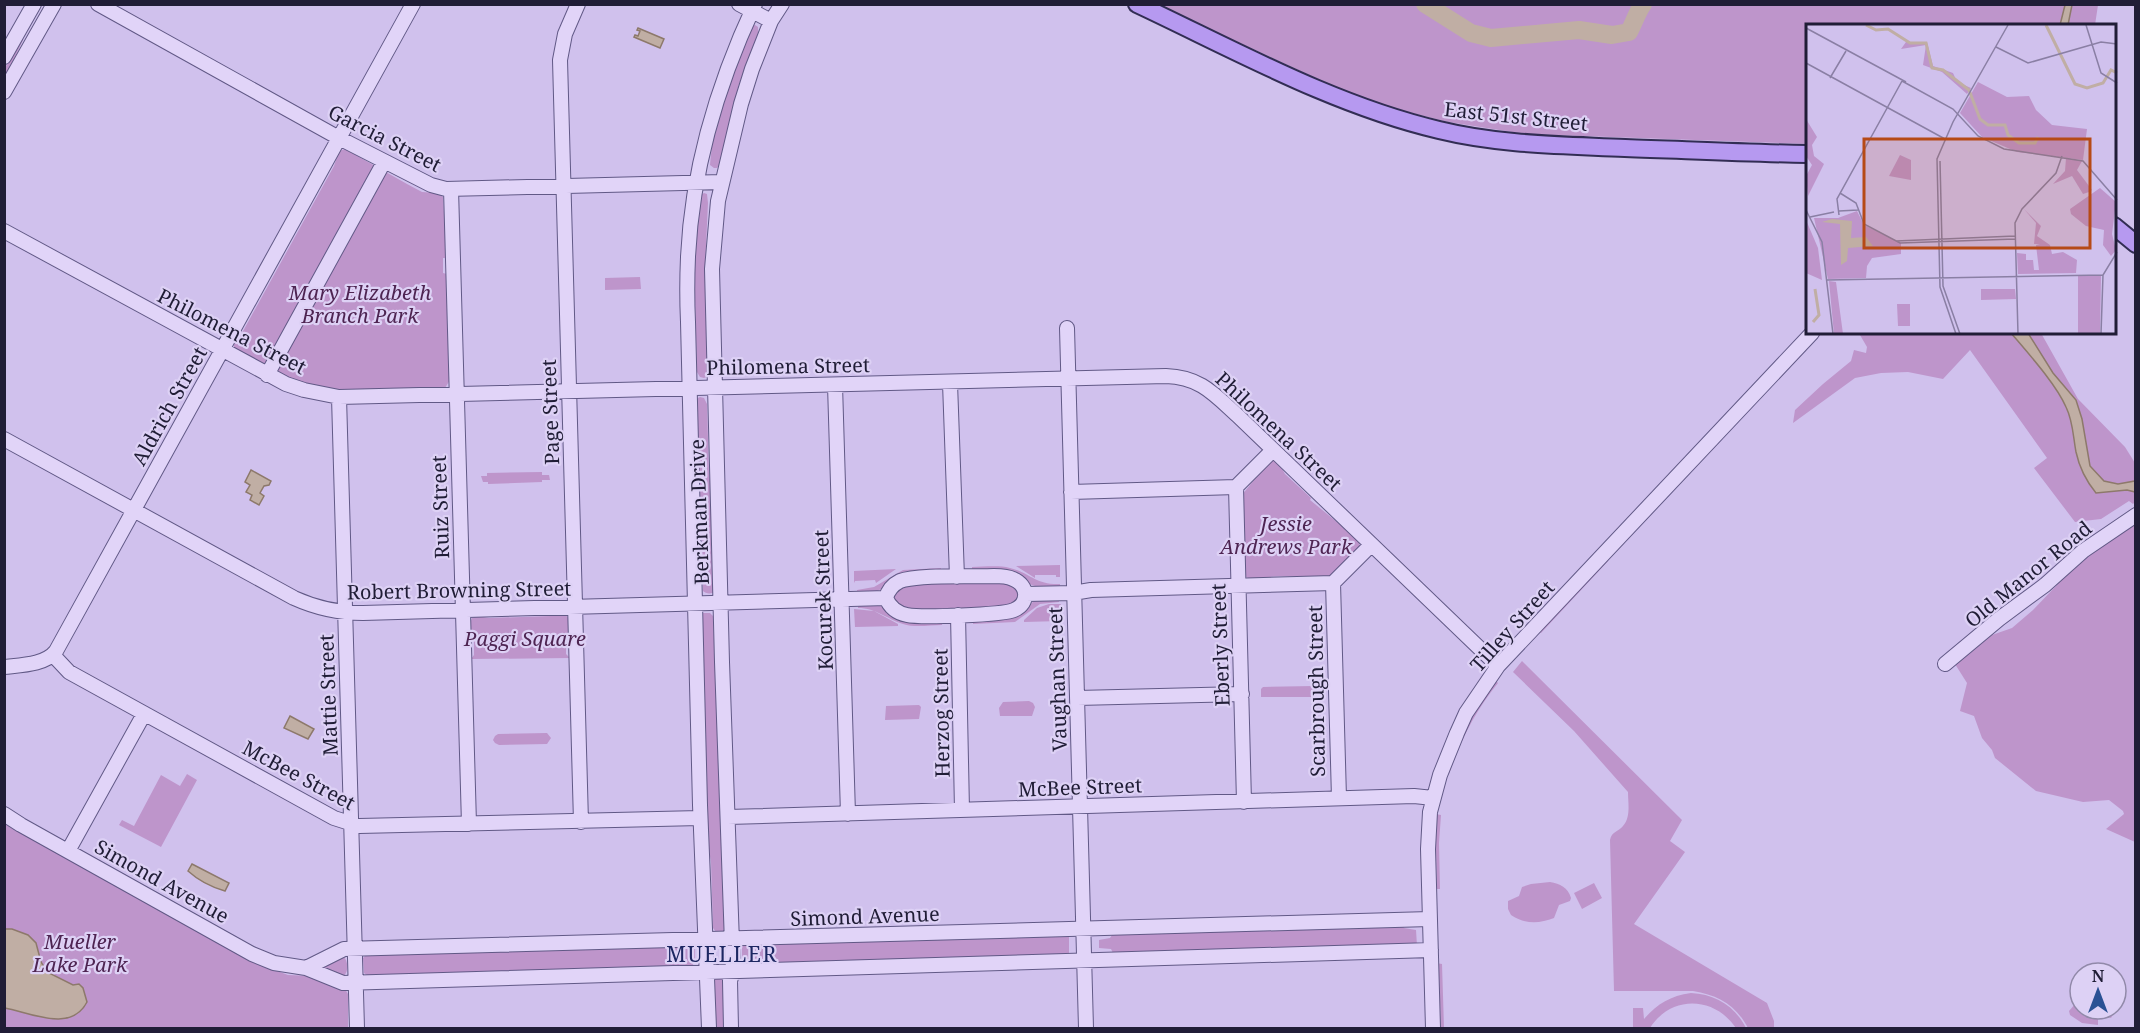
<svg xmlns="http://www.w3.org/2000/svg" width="2140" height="1033" font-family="'Noto Serif',serif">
  <rect width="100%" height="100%" fill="#d0c1ed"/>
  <path fill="#be95cb" d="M1157,5H2098L2095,25L1807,26V144L1525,134L1448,122L1400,110L1342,90Z
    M755,25L758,27V33L738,87L733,117L721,164L717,168H714L710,165C714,116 733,71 750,26Z
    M20,39L23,40L5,78V68Z
    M345,149L407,184L422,192L437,193L443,197L447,258H443V273L447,274L450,380L445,388L352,391L333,390L291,380L234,350V341L242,333L334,166L339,151Z
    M704,193L707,194L708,203L705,267L708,293L709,376L704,378L700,377L697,372L695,300L692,256L701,195Z
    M640,277L641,289L605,290V278Z
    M1819,333H1822L1675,489L1673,488Z
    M1861,333H2041L2078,399L2125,447L2135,463V502L2133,504L2129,501L2101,519L2075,522L2034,468L2047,458L1970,350L1943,379L1908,372L1881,373L1855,378L1793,423L1795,410L1823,384L1851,361L1854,350L1866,353L1867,347L1860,335Z
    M700,397L704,398L707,404L709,475L713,494L715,592C711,594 706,594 703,591L702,524L697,489L696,399Z
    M1269,461H1276L1280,465L1285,474L1311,498L1310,500L1359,540L1360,547L1353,556L1341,565L1335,576C1312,578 1291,575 1268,577C1259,578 1254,583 1245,576L1244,571L1242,495Z
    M542,472V475H549L550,480H542V482L488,484V482H483L481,476H487V473Z
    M2135,524V842L2106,829L2124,814L2123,811L2109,800L2083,802L2036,791L1995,758L1992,750L1982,738L1974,716L1960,711L1967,683L1955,664L1992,635L2012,628L2033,610L2056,586L2068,569L2115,535Z
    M1609,560L1541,633L1539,632L1605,562Z
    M1060,565V577H1056V575H1035V578L1016,566Z
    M972,567C984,567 998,565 1010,568C1031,573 1035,585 1060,584V588C1048,587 1034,589 1025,581C1021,577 1018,573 1014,571L972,573Z
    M941,568V574L888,585L874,593L857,594V590L874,587L903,570Z
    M896,569L876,583L875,580L855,581L854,583V571Z
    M996,580L1015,584L1021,597L1010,607L914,612L896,604L894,598L895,592L905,585L906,588V584Z
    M1059,599V602L1040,604L1015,622L973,624V618L986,620L1015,618L1034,601Z
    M858,604L879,605L901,620L910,622L929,623L942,619V625C930,625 915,628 903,624C887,619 876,608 858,608Z
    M1049,604H1061V621L1024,622V620L1037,608Z
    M854,609L874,611L898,624V626L855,627Z
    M703,613H710L713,616L726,931L716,932L713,928L711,862L706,833L701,614Z
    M556,614H565L569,619V631L566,634V654L570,658L471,659L474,655V642L470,640V623L472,618L477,616L489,618L550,616Z
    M1522,661L1682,820L1670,841L1685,852L1634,924L1767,1003L1774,1021V1028H1748C1736,1005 1718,995 1693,991H1614L1610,840C1612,831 1618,832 1623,826C1631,817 1628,803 1628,792L1574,731L1513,672Z
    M1495,680L1498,683C1476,710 1460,741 1449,774H1447L1465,728Z
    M1314,686L1315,694L1313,697H1261V689L1263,687Z
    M1029,701L1033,703L1035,707L1032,716H1000L999,708L1003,702Z
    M919,705L921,707L919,719L885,720L886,706Z
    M547,733L551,738L547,744L499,745L495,743L493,740L495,736L498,734Z
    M187,774L197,780L161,847L119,825L122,820L134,826L161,775L180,786Z
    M1435,814L1441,815L1439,843L1440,889H1437Z
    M5,824L251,961L288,975L313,976L345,989L348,994V1028H5Z
    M1550,882C1560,884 1568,887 1571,898L1570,901L1559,905L1554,918C1539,924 1524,924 1511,915L1508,909V901L1519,896L1522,887L1531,884Z
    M1594,883L1602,898L1582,909L1574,893Z
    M1402,924L1404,928L1416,930L1417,946L1114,955L1111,949L1099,948V940L1110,938L1114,932Z
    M1069,933V956L743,964L742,963V944Z
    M692,946L695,949V962L691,967L368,976L364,973L363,958L367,954Z
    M343,956C348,960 349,971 344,976H335L319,965Z
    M1436,963L1442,964L1444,1028H1441L1439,975Z
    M716,978L722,979L724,982L725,1028H714L713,980Z
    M2080,987V1009H2116L2111,1018L2098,1012V1025L2082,1023L2070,1015L2069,1011L2076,1003Z
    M1691,993C1715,994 1735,1006 1746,1028H1736C1714,996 1671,995 1650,1028H1633V1008H1643L1644,1019C1657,1004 1670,996 1691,993Z"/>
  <path fill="#c0aea4" stroke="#8d796b" stroke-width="1.5" d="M2065,5H2072L2068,25H2060Z
    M638,28L664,39L660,48L634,37L635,35L638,36L640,31L637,30Z
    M2011,333H2028L2053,373L2076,400L2082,419L2090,466L2104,481L2118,484L2135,481V492L2127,490L2096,493C2087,482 2079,466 2076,452C2073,436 2073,421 2066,407C2056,384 2028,353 2011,333Z
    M251,470L271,481L269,485L264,486L260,493L264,496L259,505L250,500L252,495L246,492L250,485L245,482Z
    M290,716L314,729L308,739L284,728Z
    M192,864L229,883L225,891C211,887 199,881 188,871Z
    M5,929H12L28,935L36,943L41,962L47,972L73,985L79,984L83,988L87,1002C71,1033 31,1013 5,1008Z"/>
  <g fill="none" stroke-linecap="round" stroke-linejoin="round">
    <path stroke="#c0aea4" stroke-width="18" d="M1425,4L1471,33L1491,38L1579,30L1612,35L1629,32C1634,23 1637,12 1643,4"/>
    <g stroke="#615986" stroke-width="16">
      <path id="minor" d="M98,4L339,138L431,185L446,189L722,182
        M578,4L565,34L560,60L581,822
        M739,4L771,21
        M4,57L34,4
        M4,92L54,4
        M451,189L469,824
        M4,231L286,384L304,390L339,397L1166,376C1200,377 1214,394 1237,415L1498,666
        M1067,328L1086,1028
        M267,375L384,162
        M950,383L957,577
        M835,385L848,814
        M339,397L357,1028
        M4,439L294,598C316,608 338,613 363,613L886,598
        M1236,487L1244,802
        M1071,492L1236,487L1273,450
        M994,576C1001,576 1007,576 1013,579C1028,585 1030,603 1014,610C1003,615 920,618 907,615C897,613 890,608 886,598C888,590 892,585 900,581C918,574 972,577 994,576Z
        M1333,583L1339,798
        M1026,594L1073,593L1091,590L1333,583L1371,545
        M958,615L962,810
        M53,655L69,672L334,818L359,826L700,818
        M1945,664L1999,619L2045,585L2083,551L2136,515
        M4,667C21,665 45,665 56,651L413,4
        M1077,698L1242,694
        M4,814L21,825L252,954L274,963L306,968L343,983L1431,950
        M728,817L1414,796L1433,798
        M68,851L144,714
        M306,968L344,949L1430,919
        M709,1028L700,805L688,322C687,300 687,279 688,257C692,170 718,83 755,4
        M731,1028L730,981L733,971L722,662L712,269L718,201L741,104L752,69L771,21L782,4
        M1433,1028L1428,849L1430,812L1440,775L1457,733L1466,713L1498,666L1812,333"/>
    </g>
    <g stroke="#322d54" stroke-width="20">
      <path id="major" d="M1137,4C1235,50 1333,105 1439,130C1500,145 1563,145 1625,148C1686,150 1746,153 1807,154
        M2114,226L2136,244"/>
    </g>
    <use href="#minor" stroke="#e1d4f8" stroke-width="14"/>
    <use href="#major" stroke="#b699f0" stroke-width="16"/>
  </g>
  <g text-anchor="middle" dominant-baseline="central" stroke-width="4.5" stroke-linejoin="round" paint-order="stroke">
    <g font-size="20" fill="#201d36" stroke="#ddd1f5">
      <text transform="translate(1516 116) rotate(6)">East 51st Street</text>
      <text transform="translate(385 138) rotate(27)">Garcia Street</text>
      <text transform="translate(232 331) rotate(27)">Philomena Street</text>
      <text transform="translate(788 366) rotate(-1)">Philomena Street</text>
      <text transform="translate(169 406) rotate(-61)">Aldrich Street</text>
      <text transform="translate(550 412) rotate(-92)">Page Street</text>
      <text transform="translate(1279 431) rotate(43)">Philomena Street</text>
      <text transform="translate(440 507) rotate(-92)">Ruiz Street</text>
      <text transform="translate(699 512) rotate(-92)">Berkman Drive</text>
      <text transform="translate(2028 574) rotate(-39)">Old Manor Road</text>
      <text transform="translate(459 590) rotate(-1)">Robert Browning Street</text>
      <text transform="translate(823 600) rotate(-92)">Kocurek Street</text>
      <text transform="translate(1512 626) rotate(-48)">Tilley Street</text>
      <text transform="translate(1220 645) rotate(-92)">Eberly Street</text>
      <text transform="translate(1057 679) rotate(-92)">Vaughan Street</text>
      <text transform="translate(1316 691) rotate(-91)">Scarbrough Street</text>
      <text transform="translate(328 695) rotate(-92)">Mattie Street</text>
      <text transform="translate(941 713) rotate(-91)">Herzog Street</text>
      <text transform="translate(299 775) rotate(28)">McBee Street</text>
      <text transform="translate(1080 787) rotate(-2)">McBee Street</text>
      <text transform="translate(162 881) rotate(29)">Simond Avenue</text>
      <text transform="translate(865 916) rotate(-2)">Simond Avenue</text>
    </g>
    <g font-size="20" font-style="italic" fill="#4e2452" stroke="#ddd1f5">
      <text x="360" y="292">Mary Elizabeth<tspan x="360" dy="23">Branch Park</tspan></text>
      <text x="1286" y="523">Jessie<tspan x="1286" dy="23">Andrews Park</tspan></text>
      <text x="525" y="638">Paggi Square</text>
      <text x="80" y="941">Mueller<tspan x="80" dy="23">Lake Park</tspan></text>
    </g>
    <g font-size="21" letter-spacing="1.5" fill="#1d2762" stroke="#ddd1f5">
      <text x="722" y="954">MUELLER</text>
    </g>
  </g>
  <g transform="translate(1806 24)">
    <rect width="310" height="310" fill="#d0c1ed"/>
    <path d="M100,18H121L127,42L147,49L151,58L165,64L161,70L136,48L117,41L120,21L95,25ZM172,58L201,73L223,72L230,86L246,101L281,105L277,136L211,128L176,113L154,89ZM0,95L11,113L6,121L8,132L18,140L2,172L0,152L6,141L0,132ZM94,131L105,136V156L83,152ZM260,134L276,137L271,146L286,166L283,168L277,170L266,152L247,160L259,147ZM294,164L310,178L306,210L310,226L305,232L297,221L298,206L280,202L265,190L264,185ZM218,185L235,202L231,212L244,221L246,230L257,228L271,236L270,249L212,250L211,229L220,230V236H227L228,246H233L230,221L234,220H228L230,199ZM51,187L58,201L95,219V230L66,234L61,242L60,254L22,255L8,194H32ZM0,196L12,224L16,256L0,249ZM272,252H295L294,310H272ZM23,257L30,258L37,310H28ZM209,265L210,275L175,276V265ZM91,280H104V302H92Z" fill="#be95cb"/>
    <path d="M26,195L46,197L45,214L60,213L67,222L42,224L41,237L35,241L34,200L16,198Z" fill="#c0aea4"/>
    <path fill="none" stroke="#c0aea4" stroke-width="3" d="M60,1L70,6L82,5L104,19H120L126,44L137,46L163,66L174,95L182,101H199L202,111L213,119H229L232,113M240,1L269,60L281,64L297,59L305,46L311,49M7,298L13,291L9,265"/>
    <path fill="none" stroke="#8a7fa4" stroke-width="1.5" d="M280,1L295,49L311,59M0,4L100,58M190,23L222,39L295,18L311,20M0,39L139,115M24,54L40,27M96,57L147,85L172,112L198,125L277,137L311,176M134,137L137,262L154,310M34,169L50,179L58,200L94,219L209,215M0,186L16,218L27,310M33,187L52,186M33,191L31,175L96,57M4,193L28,188M90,217L209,212M21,256L297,251M150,310L134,263L131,135L147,98L202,1M212,310L209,199L216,185L250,149L256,132M295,310L297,251L311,228"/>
    <path fill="#b64a16" fill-opacity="0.15" stroke="#b64a16" stroke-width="3" d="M58,115H284V224H58Z"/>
    <rect width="310" height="310" fill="none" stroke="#201d36" stroke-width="3"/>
  </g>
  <rect width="2140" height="1033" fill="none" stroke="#201d36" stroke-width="12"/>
  <g transform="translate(2098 991)"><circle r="28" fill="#ddd1f5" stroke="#9189a9" stroke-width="1.5"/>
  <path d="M0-4.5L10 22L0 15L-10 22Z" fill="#2a5194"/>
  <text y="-9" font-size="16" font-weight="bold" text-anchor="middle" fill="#201d36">N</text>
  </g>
</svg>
